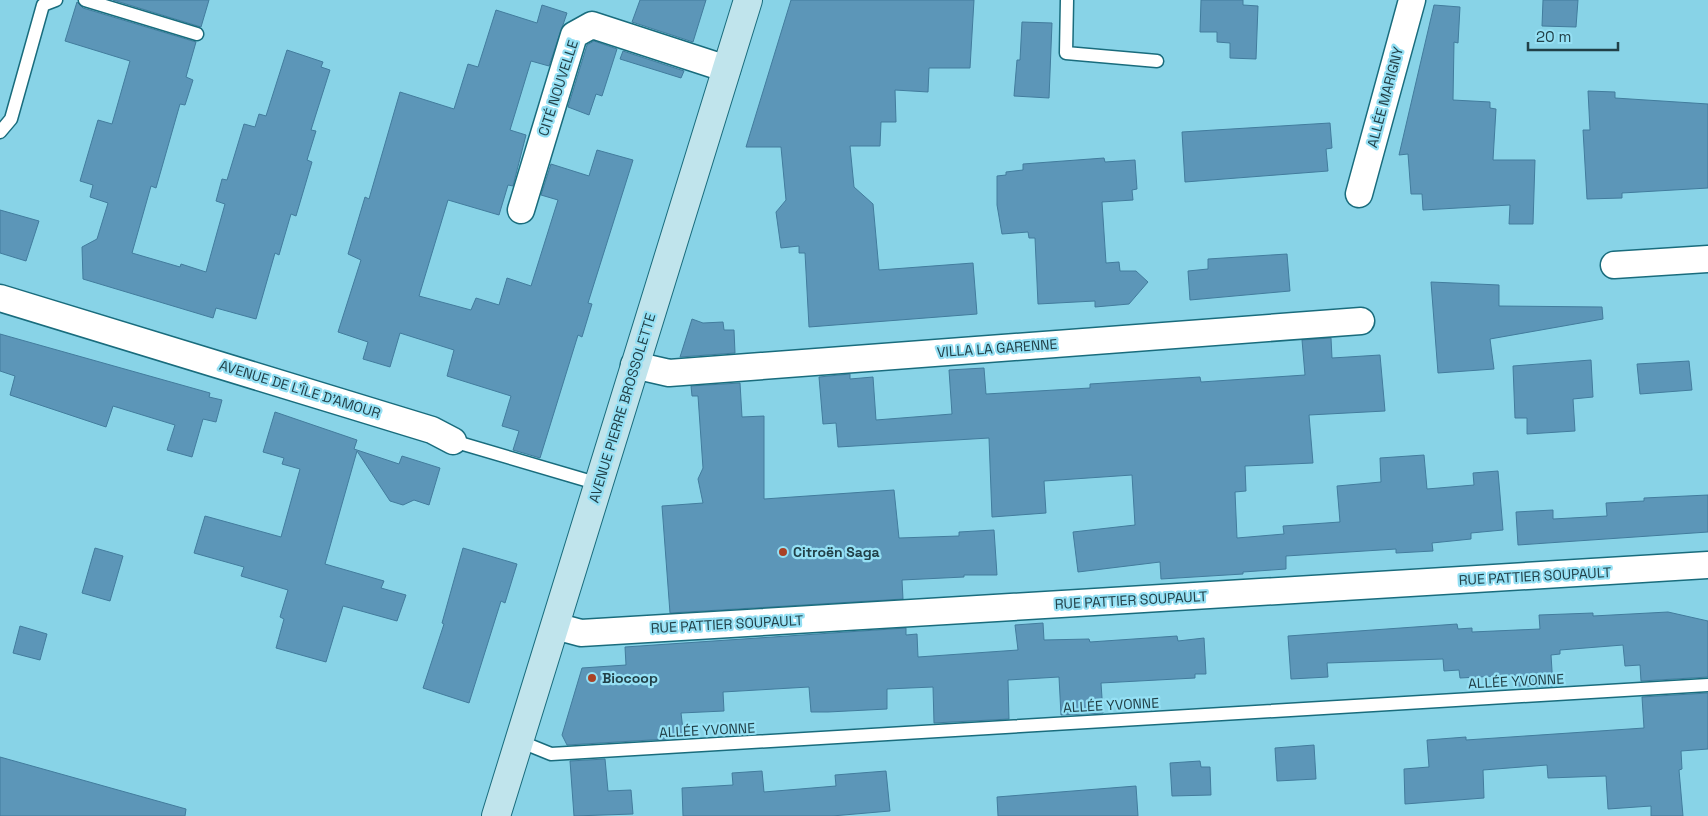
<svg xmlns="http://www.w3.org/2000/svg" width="1708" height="816" font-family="'Space Grotesk',sans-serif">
  <rect width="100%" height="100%" fill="#88d3e7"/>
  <path fill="#5c96b8" stroke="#427c9d" d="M113,0H209L201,27Z
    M640,0H706L693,42L632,22Z
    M791,0H974L970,68H929L928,92L895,90L896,122H881L880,146H850L854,187L873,204L879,270L973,263L977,314L809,327L805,253H799V246L781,248L776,212L786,200L781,147H746Z
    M1201,0H1243V5L1258,6L1256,59L1230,58V43L1217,42V32H1200Z
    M1543,0H1578L1576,27L1542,26Z
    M77,2L83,8L196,42L186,77L193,80L185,105L180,104L156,188L151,186L132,253L180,267L181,264L206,272L225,204L216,201L222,179L227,180L244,124L255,127L259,114L266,116L287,50L323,62L321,67L330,70L311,130L316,131L307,160L312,162L296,216L291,214L279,255L275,253L256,319L216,308L213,318L83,279L82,247L97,239L108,203L90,197L93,185L80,181L98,120L112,124L130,61L65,41Z
    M542,5L567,13L549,66L531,61L510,130L526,135L513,186L508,185L499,215L448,200L419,296L471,310L476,298L499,305L507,278L531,286L558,200L541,195L551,164L589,176L597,150L633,160L588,303L592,304L582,337L578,335L540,458L513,450L519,431L502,426L511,396L447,376L454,350L400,333L390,367L363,359L368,342L338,332L361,260L348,254L365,197L369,199L400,92L454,109L468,64L478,67L496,10L537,23Z
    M1434,5L1460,7L1458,43L1454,42L1453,100L1490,102V108L1496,109L1493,160H1535L1533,224H1509L1510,205L1423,210L1422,194H1411L1408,154L1399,155Z
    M1022,22L1052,23L1049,98L1014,96L1017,60H1020Z
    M594,41L617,49L602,96L596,94L589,115L568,107L587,45Z
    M623,51L684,71L681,78L620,59Z
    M1588,91L1615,92V98L1708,104V188L1622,193V198L1587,199L1583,130H1590Z
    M1330,123L1332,148L1326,149L1328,171L1185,182L1182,132Z
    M1104,158L1105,162L1135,160L1137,189L1132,190L1133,200L1102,202L1106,263L1119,262L1120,271H1136L1148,282L1129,304L1095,307V301L1038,304L1035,238H1029L1028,232L1002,234L997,205V176L1006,175V172L1023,170V164Z
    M0,210L39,221L26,261L0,253Z
    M1287,254L1290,291L1190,300L1188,271L1208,269V259Z
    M1431,282L1499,285V306L1602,307L1603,319L1490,339L1494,369L1438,373Z
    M692,319L703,323L723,322L724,330H734L735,353L680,357Z
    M0,334L210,393L209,397L222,400L216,422L203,419L192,457L167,450L175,425L113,406L106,427L10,395L15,376L0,371Z
    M1331,338L1332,358L1380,355L1385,411L1309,415L1313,463L1245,466L1246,491L1235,492L1237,538L1284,534L1283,526L1340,522L1337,486L1381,482L1380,458L1424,455L1427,489L1474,485L1473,473L1498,471L1503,530L1471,533V539L1432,543L1433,551L1396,553V549L1286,556V569L1243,572V574L1161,579L1160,562L1078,572L1073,532L1135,525L1132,475L1044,481L1046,513L992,517L989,438L838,447L836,423L823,424L819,377L850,374V379L873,377L876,420L952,414L949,370L984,368L986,394L1090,388V384L1200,377L1201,382L1305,375L1302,340Z
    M1591,360L1593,397L1573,399L1575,431L1527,434V418H1515L1513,366Z
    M1689,361L1692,390L1640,394L1637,364Z
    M740,383L742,417L764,416V499L894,490L899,538L959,536V532L994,530L997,575H964V577L902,580L903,599L670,613L662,506L703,503L698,479L703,468L698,396H692L691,386Z
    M275,412L357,440L354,449L399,464L402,456L440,468L429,505L414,500L403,505L390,501L357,451L325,564L384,581L381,588L406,595L397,621L343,606L326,662L276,648L284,619L280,617L288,590L241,576L244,567L194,553L205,516L281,537L300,469L282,464L284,458L263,452Z
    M1708,495V532L1518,545L1516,512L1553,510V519L1607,516L1606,503L1644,501V498Z
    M95,548L123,556L110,601L82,593Z
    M463,548L517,564L505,603L501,601L469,703L423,688L444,624L442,623Z
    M1668,612L1708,621V677L1641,681L1640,665L1625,666L1623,645L1560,650V654L1551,655L1553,686H1516L1515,675L1460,678L1459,670L1444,671L1443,659L1327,663L1328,677L1291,679L1288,636L1457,624L1458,629L1472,628V632L1540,629L1539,615L1593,613V616Z
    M1043,623L1044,640L1089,639L1090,642L1177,636L1178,641L1204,638L1206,674H1195V678L1101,683L1103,713L1061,715L1059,677L1008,680L1009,719L934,723L933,687L887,689V709L828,712H811L809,687L723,692L724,711L681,713L684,738L567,745L562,735L582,668L626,665L625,647L906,628V635L917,634L918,657L1018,650L1015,625Z
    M20,626L47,634L40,660L13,653Z
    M1708,693V749L1681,751L1682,769L1679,770L1683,816H1651V806L1608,809L1606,776L1548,778L1547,765L1483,770L1484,798L1405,804L1404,769L1429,767L1427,740L1466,737V740L1644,728L1642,697Z
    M1314,745L1316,779L1277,781L1275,748Z
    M0,757L186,809L185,816H0Z
    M605,759L608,791L631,790L633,814L574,816L570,761Z
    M1200,761L1201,767H1210L1211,795L1172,796L1170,763Z
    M762,771L764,792L836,786L835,775L886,771L890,811L832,816H683L682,788L733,785L732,773Z
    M1136,786L1138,816H998L997,797Z"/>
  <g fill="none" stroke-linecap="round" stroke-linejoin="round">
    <g stroke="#196c7d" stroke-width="15">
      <path id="lane" d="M85,0L197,34
        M1067,0L1066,53L1157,61
        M0,132L11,119L43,5L56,0
        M453,441L599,484
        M519,741L551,754L1708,685"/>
    </g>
    <g stroke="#196c7d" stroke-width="29">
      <path id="street" d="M1359,194L1412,0
        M521,210L574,35L592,25L727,69
        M1614,265L1708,259
        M0,298L432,430L453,441
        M634,365L669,373L1361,321
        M555,626L581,633L1708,565"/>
    </g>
    <g stroke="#196c7d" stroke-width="30">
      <path id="secondary" d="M496,816L748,0"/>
    </g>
    <use href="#lane" stroke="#fff" stroke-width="12"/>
    <use href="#street" stroke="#fff" stroke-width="26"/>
    <use href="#secondary" stroke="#c0e4ec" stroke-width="28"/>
  </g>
  <g fill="#aa4226" stroke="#95e0f4" stroke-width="2">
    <circle cx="783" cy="552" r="5"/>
    <circle cx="592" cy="678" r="5"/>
  </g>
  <g text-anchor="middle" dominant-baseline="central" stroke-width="4.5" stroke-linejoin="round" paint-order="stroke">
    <g font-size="14" fill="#214048" stroke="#95e0f4">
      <text transform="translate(558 88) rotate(-72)">CITÉ NOUVELLE</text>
      <text transform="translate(1385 97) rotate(-75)">ALLÉE MARIGNY</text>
      <text transform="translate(997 348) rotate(-4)">VILLA LA GARENNE</text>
      <text transform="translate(300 389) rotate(17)">AVENUE DE L'ÎLE D'AMOUR</text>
      <text transform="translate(622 408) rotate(-73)">AVENUE PIERRE BROSSOLETTE</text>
      <text transform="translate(1535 576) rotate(-3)">RUE PATTIER SOUPAULT</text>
      <text transform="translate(1131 600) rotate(-3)">RUE PATTIER SOUPAULT</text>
      <text transform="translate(727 624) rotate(-3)">RUE PATTIER SOUPAULT</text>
      <text transform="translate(1516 681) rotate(-3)">ALLÉE YVONNE</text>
      <text transform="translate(1111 705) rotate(-3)">ALLÉE YVONNE</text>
      <text transform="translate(707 730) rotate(-3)">ALLÉE YVONNE</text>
    </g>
    <g font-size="14" font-weight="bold" fill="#214048" stroke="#95e0f4" text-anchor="start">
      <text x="793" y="552">Citroën Saga</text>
      <text x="602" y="678">Biocoop</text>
    </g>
  </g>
  <path d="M1528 42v8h90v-8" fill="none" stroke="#214048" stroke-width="2.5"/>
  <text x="1536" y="42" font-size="15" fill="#214048" stroke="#95e0f4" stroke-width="4" paint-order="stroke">20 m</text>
</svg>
